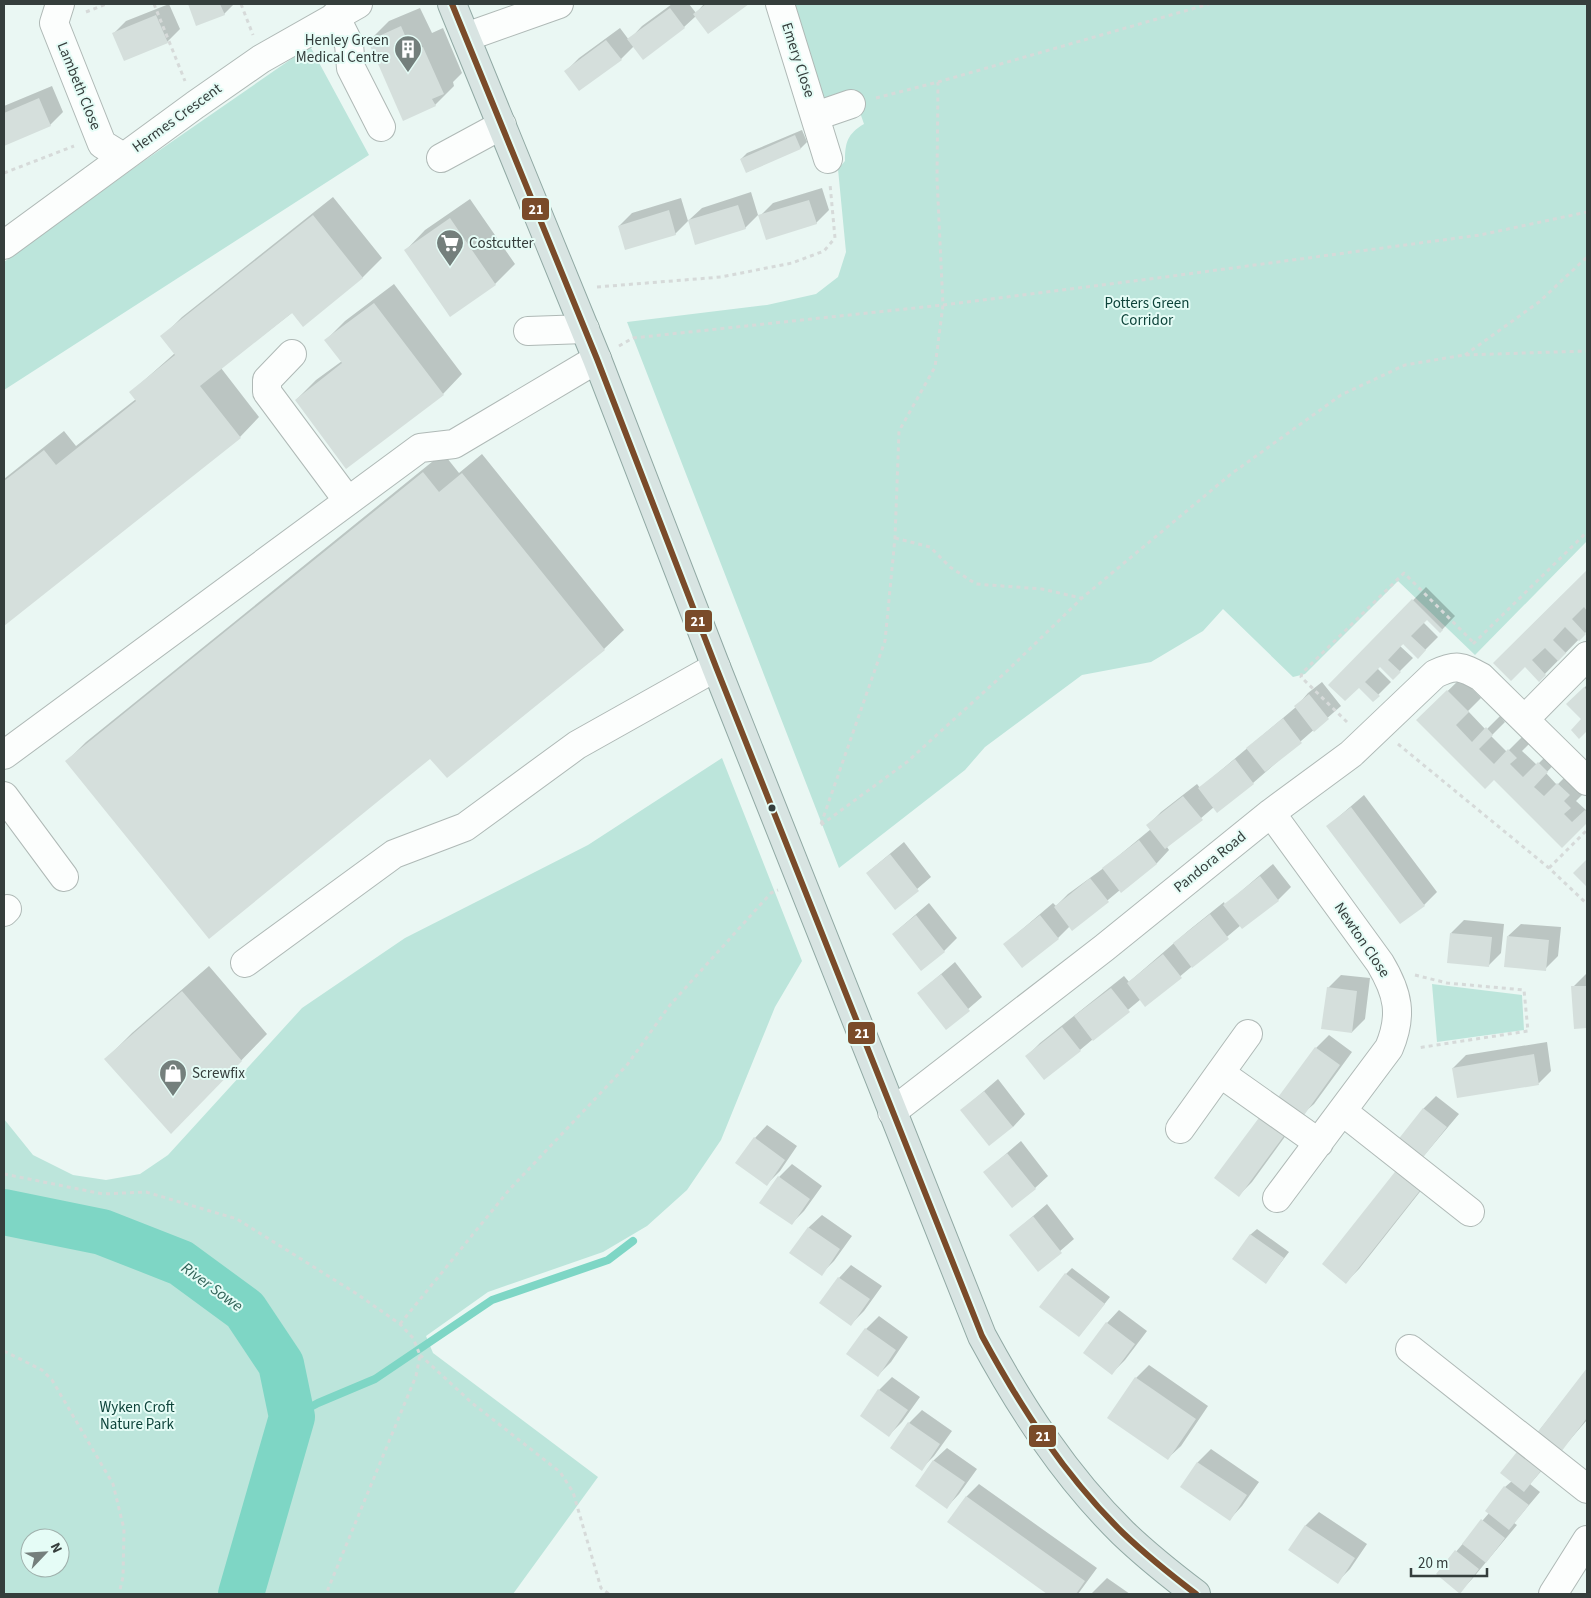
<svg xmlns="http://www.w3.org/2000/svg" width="1591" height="1598" font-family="'Source Sans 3',sans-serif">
  <rect width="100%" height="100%" fill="#eaf7f3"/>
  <path fill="#bce5db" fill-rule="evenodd" d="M788,4H1587V541L1475,655L1398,581L1305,674L1293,677L1223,609L1203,631L1151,662L1082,675L985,747L965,770L839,868L627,322L767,305L816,294L838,277L846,252L838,169L845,161C845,143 847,134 864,124L856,101L829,100L817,92Z
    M310,46L369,155L4,390V262L141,163Z
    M722,758L802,961L775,1007L721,1140L687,1190L647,1226L603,1252L488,1292L426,1336L433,1353L598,1477L513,1594H256L296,1454L302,1406L291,1357L276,1327L247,1298L181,1252L147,1234L60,1208L4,1197V1119L33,1155L73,1175L106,1180L140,1174L168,1155L302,1008L405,938L588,845Z
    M1432,984L1522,995L1524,1030L1437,1042Z
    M4,1230L82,1245L176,1280L208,1299L244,1333L271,1383L268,1444L227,1594H4ZM30,1538H60V1568H30Z"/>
  <path fill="#0003" d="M169,4L180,29L167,42L113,34L126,21Z
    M189,4H234L224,14L197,24Z
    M672,4H689L696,13L704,4H747L708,32L696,16L684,27L634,46L621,59L566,71L579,58L620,28L629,40L642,26Z
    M420,8L432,33L443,28L462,73L453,82L454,86L435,105L369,41L389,21Z
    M52,86L63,112L50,125L4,144V106Z
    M802,130L807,142L801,148L747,172L741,159L747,153Z
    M822,188L829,210L816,223L760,216L773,203Z
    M751,192L758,215L745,228L689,220L702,208Z
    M333,197L382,258L362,278L293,312L221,368L259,417L240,437L4,624V479L64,431L76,446L136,399L131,392L175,353L162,337L182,317Z
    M681,198L688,221L675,234L619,226L632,213Z
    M470,199L515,264L495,284L450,315L406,250L425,230Z
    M394,284L462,374L443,394L296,400L316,380L342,361L326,340L345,321Z
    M443,453L459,473L482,454L624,630L604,649L447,777L431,757L67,761L86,742Z
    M1587,571V631L1539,680L1525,665L1494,663Z
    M1426,587L1455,616L1440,632L1427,619L1423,622L1438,637L1418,657L1404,643L1400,646L1413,658L1393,678L1380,665L1377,668L1391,682L1373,700L1359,686L1330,685Z
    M1461,678L1481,698L1468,711L1486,730L1500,716L1505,722L1491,736L1507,752L1522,737L1529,744L1522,751L1537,765L1552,750L1560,758L1546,773L1557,785L1571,771L1576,788L1583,794L1576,801L1586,810L1587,809V821L1562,846L1494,779L1418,720Z
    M1322,682L1341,706L1253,783L1214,807L1167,847L1169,850L1157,863L1120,890L1073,929L1070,926L1058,938L1005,944L1053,903L1056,906L1068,894L1105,867L1151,829L1148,825L1161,812L1197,784L1200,788L1296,707L1308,693Z
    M1587,685V729L1579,737L1583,719L1568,704Z
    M1364,795L1437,892L1424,905L1328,826Z
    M904,842L931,877L895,908L867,873Z
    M1273,864L1291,887L1278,900L1241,925L1146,1005L1141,999L1080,1050L1027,1056L1040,1043L1124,976L1129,982L1188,931L1224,902L1225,905Z
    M929,903L957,938L944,951L893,934Z
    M1464,920L1504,924L1501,953L1488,966L1451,933Z
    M1521,924L1561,927L1558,956L1545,969L1508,936Z
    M955,962L982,997L946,1028L919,993Z
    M209,966L267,1034L197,1106L106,1059L132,1033Z
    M1586,974L1587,1026L1575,1027L1573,987Z
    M1341,975L1370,978L1365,1019L1352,1032L1328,988Z
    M1329,1035L1352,1052L1314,1104L1300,1116L1252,1182L1239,1195L1278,1099L1316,1048Z
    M1547,1042L1551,1071L1539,1083L1453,1068L1466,1055Z
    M998,1079L1025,1114L1013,1127L962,1110Z
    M1436,1096L1459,1114L1421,1159L1423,1109Z
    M767,1125L797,1146L780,1171L767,1184L755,1138Z
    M1021,1141L1048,1176L1035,1188L985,1172Z
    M792,1164L822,1186L804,1211L791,1224L779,1177Z
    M1399,1169L1434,1174L1359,1269L1346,1282Z
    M1047,1204L1074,1239L1038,1270L1011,1235Z
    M822,1215L852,1236L834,1261L821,1274L791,1253L809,1227Z
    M1257,1229L1289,1252L1266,1282L1250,1235Z
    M851,1265L882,1286L864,1311L851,1324L839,1278Z
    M1072,1268L1110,1297L1079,1336L1066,1274Z
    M1119,1310L1147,1331L1125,1360L1112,1373L1107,1323Z
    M879,1316L908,1337L891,1362L878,1375L866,1329Z
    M1149,1365L1208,1406L1181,1446L1168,1458L1109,1417L1136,1378Z
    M1587,1370V1420L1561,1450L1538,1432Z
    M892,1377L920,1397L902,1422L889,1435L879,1390Z
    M922,1410L952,1431L934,1456L921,1469L891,1448L909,1423Z
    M947,1448L977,1469L959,1494L947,1507L917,1486L934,1460Z
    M1211,1449L1259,1482L1242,1506L1230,1519L1182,1487L1198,1462Z
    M1556,1454L1530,1484L1540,1492L1514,1523L1517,1525L1472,1579L1460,1592L1437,1574L1489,1513L1505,1487L1512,1481Z
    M979,1484L1097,1568L1078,1594H1049L949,1522L967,1496Z
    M1319,1512L1367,1544L1350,1569L1337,1582L1290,1550L1306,1525Z
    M1107,1578L1130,1594H1091Z"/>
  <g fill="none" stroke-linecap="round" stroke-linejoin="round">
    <path stroke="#7ed6c5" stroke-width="8" d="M292,1417L318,1403L375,1379L492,1300L608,1260L633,1241"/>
    <path stroke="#7ed6c5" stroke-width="46" d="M4,1212L102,1232L181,1263L245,1310L281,1364L292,1417L241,1594"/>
  </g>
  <path fill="#d5dfdc" d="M188,4H220L225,15L196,26Z
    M706,4H749L708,34L693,14Z
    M670,8L685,28L643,60L627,39Z
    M156,15L168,43L124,61L112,33Z
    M401,26L412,52L423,47L444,94L432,99L436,106L403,121L368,41Z
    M606,40L622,60L579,91L564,71Z
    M39,98L51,126L4,146V113Z
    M795,135L801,149L746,173L740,159Z
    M809,200L817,224L766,240L758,215Z
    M738,205L746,229L695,245L688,220Z
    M669,210L676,235L625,250L618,226Z
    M313,215L363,278L303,327L292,313L200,386L241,438L4,626V481L44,450L56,465L136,401L129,392L175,355L160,336Z
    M450,218L496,285L450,317L404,250Z
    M374,303L444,395L346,469L295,400L342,363L324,340Z
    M423,472L439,492L462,473L605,650L447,778L430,759L209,939L65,761Z
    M1587,570V611L1584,607L1572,619L1586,634L1579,641L1565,627L1553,640L1566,653L1558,661L1545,648L1532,660L1546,675L1539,682L1525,667L1511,681L1493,663Z
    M1412,599L1443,630L1440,633L1427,620L1411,636L1426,650L1418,659L1403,644L1388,660L1401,672L1393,680L1380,667L1365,682L1380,696L1373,702L1359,688L1345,701L1328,685Z
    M1584,687L1587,690V731L1579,739L1571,730L1581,719L1566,704Z
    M1447,690L1469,712L1456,725L1472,742L1486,727L1493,735L1479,749L1494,764L1508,749L1517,758L1510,764L1523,777L1538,762L1548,772L1534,787L1544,796L1557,783L1570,795L1564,801L1571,808L1564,814L1572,822L1585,810L1587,812V823L1562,848L1494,780L1485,789L1416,720Z
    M1309,694L1329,719L1314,732L1294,706Z
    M1283,718L1302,743L1265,772L1246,748Z
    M1235,759L1254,784L1217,813L1198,788Z
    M1183,796L1203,820L1165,849L1146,825Z
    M1351,807L1425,906L1400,924L1326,826Z
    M1139,840L1157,864L1121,893L1102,868Z
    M890,854L919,891L895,910L866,873Z
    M1587,859V887L1573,873Z
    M1260,876L1279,901L1242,929L1223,905Z
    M1090,878L1109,902L1072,931L1054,907Z
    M1210,914L1229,939L1192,968L1173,943Z
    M916,915L945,952L921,971L892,934Z
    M1040,915L1059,939L1022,968L1003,944Z
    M1450,933L1492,937L1489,967L1447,963Z
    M1507,936L1549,940L1546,971L1504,967Z
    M1163,954L1182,978L1145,1007L1127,983Z
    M941,974L970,1011L946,1030L917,993Z
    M1571,986H1587V1028L1574,1029Z
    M1327,987L1357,991L1352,1033L1321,1029Z
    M1111,988L1130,1012L1093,1041L1074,1016Z
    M182,991L242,1061L171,1134L104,1059Z
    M1062,1027L1081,1051L1044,1080L1025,1056Z
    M1315,1047L1340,1065L1302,1118L1276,1100Z
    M1534,1054L1539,1085L1457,1098L1452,1068Z
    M984,1091L1013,1127L989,1146L960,1110Z
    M1423,1108L1447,1127L1421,1160L1397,1141Z
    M1264,1111L1289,1129L1239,1197L1214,1178Z
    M754,1137L785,1160L767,1186L735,1163Z
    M1007,1153L1036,1189L1012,1208L983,1172Z
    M1398,1168L1422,1188L1346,1284L1322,1264Z
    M778,1176L810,1199L792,1225L759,1203Z
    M1033,1216L1062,1253L1038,1272L1009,1235Z
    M808,1227L840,1249L822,1276L789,1253Z
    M1250,1234L1284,1258L1266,1284L1232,1259Z
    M1065,1273L1105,1304L1079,1337L1039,1307Z
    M838,1277L870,1299L851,1326L819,1303Z
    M1106,1322L1135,1344L1112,1375L1083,1353Z
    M865,1328L896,1350L878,1377L846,1354Z
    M1587,1368V1418L1561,1452L1537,1433Z
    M1135,1377L1196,1419L1168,1460L1107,1418Z
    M878,1389L908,1410L889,1437L860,1416Z
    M908,1422L940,1444L922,1471L890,1448Z
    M1520,1448L1544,1467L1524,1492L1500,1473Z
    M933,1460L965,1482L947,1509L915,1486Z
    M1197,1462L1247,1495L1230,1521L1180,1487Z
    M1504,1486L1529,1505L1509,1530L1485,1511Z
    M966,1496L1085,1581L1076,1594H1047L947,1522Z
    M1481,1519L1505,1538L1486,1563L1462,1544Z
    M1305,1525L1355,1558L1338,1584L1288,1550Z
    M1455,1550L1479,1569L1460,1594L1436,1574Z"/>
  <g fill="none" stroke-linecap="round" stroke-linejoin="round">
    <g stroke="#afb9b6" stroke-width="30">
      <path id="minor" d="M60,4L54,23L102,144L123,157
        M780,4L828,159
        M335,16L349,44L351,68L381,127
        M466,37L559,4
        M816,116L851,104
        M441,158L502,125
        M4,245L195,105L261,59L358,4
        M528,331L585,329
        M292,354L267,380V392L348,501
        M1525,719L1587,656
        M4,755L420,448L454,444L597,359
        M4,796L64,877
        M1271,813L1380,963C1398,993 1403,1015 1389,1048L1277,1198
        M4,912L7,909
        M245,963L394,854L465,827L577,745L716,667
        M1248,1034L1220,1073L1319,1143
        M1342,1111L1470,1212
        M892,1112L1104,948L1271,813L1351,754L1435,674C1456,664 1461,666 1481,677L1587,781
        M1180,1129L1220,1073
        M1410,1349L1587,1489
        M1553,1594L1587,1540"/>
    </g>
    <g stroke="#91a9a4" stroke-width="30">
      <path id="major" d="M452,4L597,359L716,667L982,1336C1021,1408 1065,1476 1123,1533C1146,1555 1171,1575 1196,1594"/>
    </g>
    <path stroke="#d6dad9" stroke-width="3" stroke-dasharray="4 4" stroke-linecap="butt" d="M154,4L185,81
      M241,4L253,35
      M86,12L106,4
      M876,98L938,82L1209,4
      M4,173L74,146
      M597,287L721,277L792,263L824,251L835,238L830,184
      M619,346L633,338L943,305L1165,277L1480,235L1587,212
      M1465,355L1539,302L1587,257
      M895,538L930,547L950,567L976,584L1042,589L1081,598
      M1473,644L1587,532
      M1347,722L1301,677L1302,673L1404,573L1474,643
      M1398,744L1549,868L1587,904
      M821,824L885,641L895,538L899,431L935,367L943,305L937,179L938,82
      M821,825L907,762L1006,672L1082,598L1231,474L1341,395L1405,365L1464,355L1587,351
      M1549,868L1587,830
      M1415,975L1447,983L1524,990L1528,1031L1417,1048
      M4,1174L103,1194L146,1192L237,1219L357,1294L400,1324L413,1338L420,1355L416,1376L326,1594
      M400,1324L509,1190L627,1065L670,1005L771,893L778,890
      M4,1351L42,1370L52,1380L113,1484L124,1529L123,1577L119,1594
      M420,1355L472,1403L560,1472L573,1492L601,1588L609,1594"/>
    <use href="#minor" stroke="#fcfefd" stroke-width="28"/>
    <use href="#major" stroke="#d8e4e2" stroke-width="28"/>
    <g stroke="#e5fcf6" stroke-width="10">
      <path id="bus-1" d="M452,4L597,359L716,667L982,1336C1021,1408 1065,1476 1123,1533C1146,1555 1171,1575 1196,1594"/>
    </g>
    <use href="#bus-1" stroke="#7a4b2a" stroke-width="6"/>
  </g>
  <defs>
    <g id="building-pin" transform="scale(1.4375)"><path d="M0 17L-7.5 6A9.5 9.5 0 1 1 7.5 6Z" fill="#747f7c" stroke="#e5fcf6"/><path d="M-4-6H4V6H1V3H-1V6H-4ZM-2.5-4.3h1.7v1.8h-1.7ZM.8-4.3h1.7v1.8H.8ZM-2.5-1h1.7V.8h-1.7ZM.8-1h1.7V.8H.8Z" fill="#fff"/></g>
    <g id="supermarket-pin" transform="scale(1.4375)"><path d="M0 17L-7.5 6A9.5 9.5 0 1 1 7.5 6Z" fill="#747f7c" stroke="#e5fcf6"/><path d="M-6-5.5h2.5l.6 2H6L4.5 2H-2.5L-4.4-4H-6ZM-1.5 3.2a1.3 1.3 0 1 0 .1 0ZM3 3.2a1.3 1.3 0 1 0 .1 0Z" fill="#fff"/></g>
    <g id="shop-pin" transform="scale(1.4375)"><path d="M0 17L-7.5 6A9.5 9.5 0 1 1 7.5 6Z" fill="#747f7c" stroke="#e5fcf6"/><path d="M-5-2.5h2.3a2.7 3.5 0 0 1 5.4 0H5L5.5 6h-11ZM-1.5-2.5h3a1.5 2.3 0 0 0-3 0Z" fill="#fff"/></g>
  </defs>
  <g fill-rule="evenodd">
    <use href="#building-pin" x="408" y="49"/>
    <use href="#supermarket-pin" x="450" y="243"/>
    <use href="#shop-pin" x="173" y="1073"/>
  </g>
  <circle fill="#353e3c" stroke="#e5fcf6" stroke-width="2" cx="772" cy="808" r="4.5"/>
  <g text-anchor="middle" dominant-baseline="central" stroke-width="4" stroke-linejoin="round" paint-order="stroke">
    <g font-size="15" fill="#353e3c" stroke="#e5fcf6" text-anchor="start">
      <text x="389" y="40" text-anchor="end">Henley Green<tspan x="389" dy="17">Medical Centre</tspan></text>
      <text x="469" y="243">Costcutter</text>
      <text x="192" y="1073">Screwfix</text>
    </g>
    <g font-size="15" fill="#353e3c" stroke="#e5fcf6">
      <text transform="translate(798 60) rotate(72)">Emery Close</text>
      <text transform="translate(79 86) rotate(68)">Lambeth Close</text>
      <text transform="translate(177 118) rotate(-36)">Hermes Crescent</text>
      <text transform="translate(1210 862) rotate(-39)">Pandora Road</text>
      <text transform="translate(1362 940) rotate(56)">Newton Close</text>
    </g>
    <g font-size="15" fill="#0d433a" stroke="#e5fcf6">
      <text x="1147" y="303">Potters Green<tspan x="1147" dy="17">Corridor</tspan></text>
      <text x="137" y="1407">Wyken Croft<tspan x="137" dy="17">Nature Park</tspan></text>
    </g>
    <g font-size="16" font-style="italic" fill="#306257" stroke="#e5fcf6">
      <text transform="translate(212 1287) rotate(36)">River Sowe</text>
    </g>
  </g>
  <g stroke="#e5fcf6" stroke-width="2">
    <rect x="521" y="197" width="29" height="24" rx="5" fill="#7a4b2a"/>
    <rect x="684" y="609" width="29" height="24" rx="5" fill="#7a4b2a"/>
    <rect x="847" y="1021" width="29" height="24" rx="5" fill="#7a4b2a"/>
    <rect x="1028" y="1424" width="29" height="24" rx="5" fill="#7a4b2a"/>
  </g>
  <g font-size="14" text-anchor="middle" font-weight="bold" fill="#fff">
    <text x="536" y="214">21</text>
    <text x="698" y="626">21</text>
    <text x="862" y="1038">21</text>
    <text x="1043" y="1441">21</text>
  </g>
  <rect width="1591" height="1598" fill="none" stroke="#353e3c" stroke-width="10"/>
  <g transform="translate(45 1553) rotate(65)"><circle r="24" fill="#e5fcf6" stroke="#9fb0ac"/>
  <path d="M0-4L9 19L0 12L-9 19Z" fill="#747f7c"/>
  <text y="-8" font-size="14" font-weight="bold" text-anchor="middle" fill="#353e3c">N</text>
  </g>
  <path d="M1411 1568v8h76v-8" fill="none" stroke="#353e3c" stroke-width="2.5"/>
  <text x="1418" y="1568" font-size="15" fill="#353e3c" stroke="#e5fcf6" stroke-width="4" paint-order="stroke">20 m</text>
</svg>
